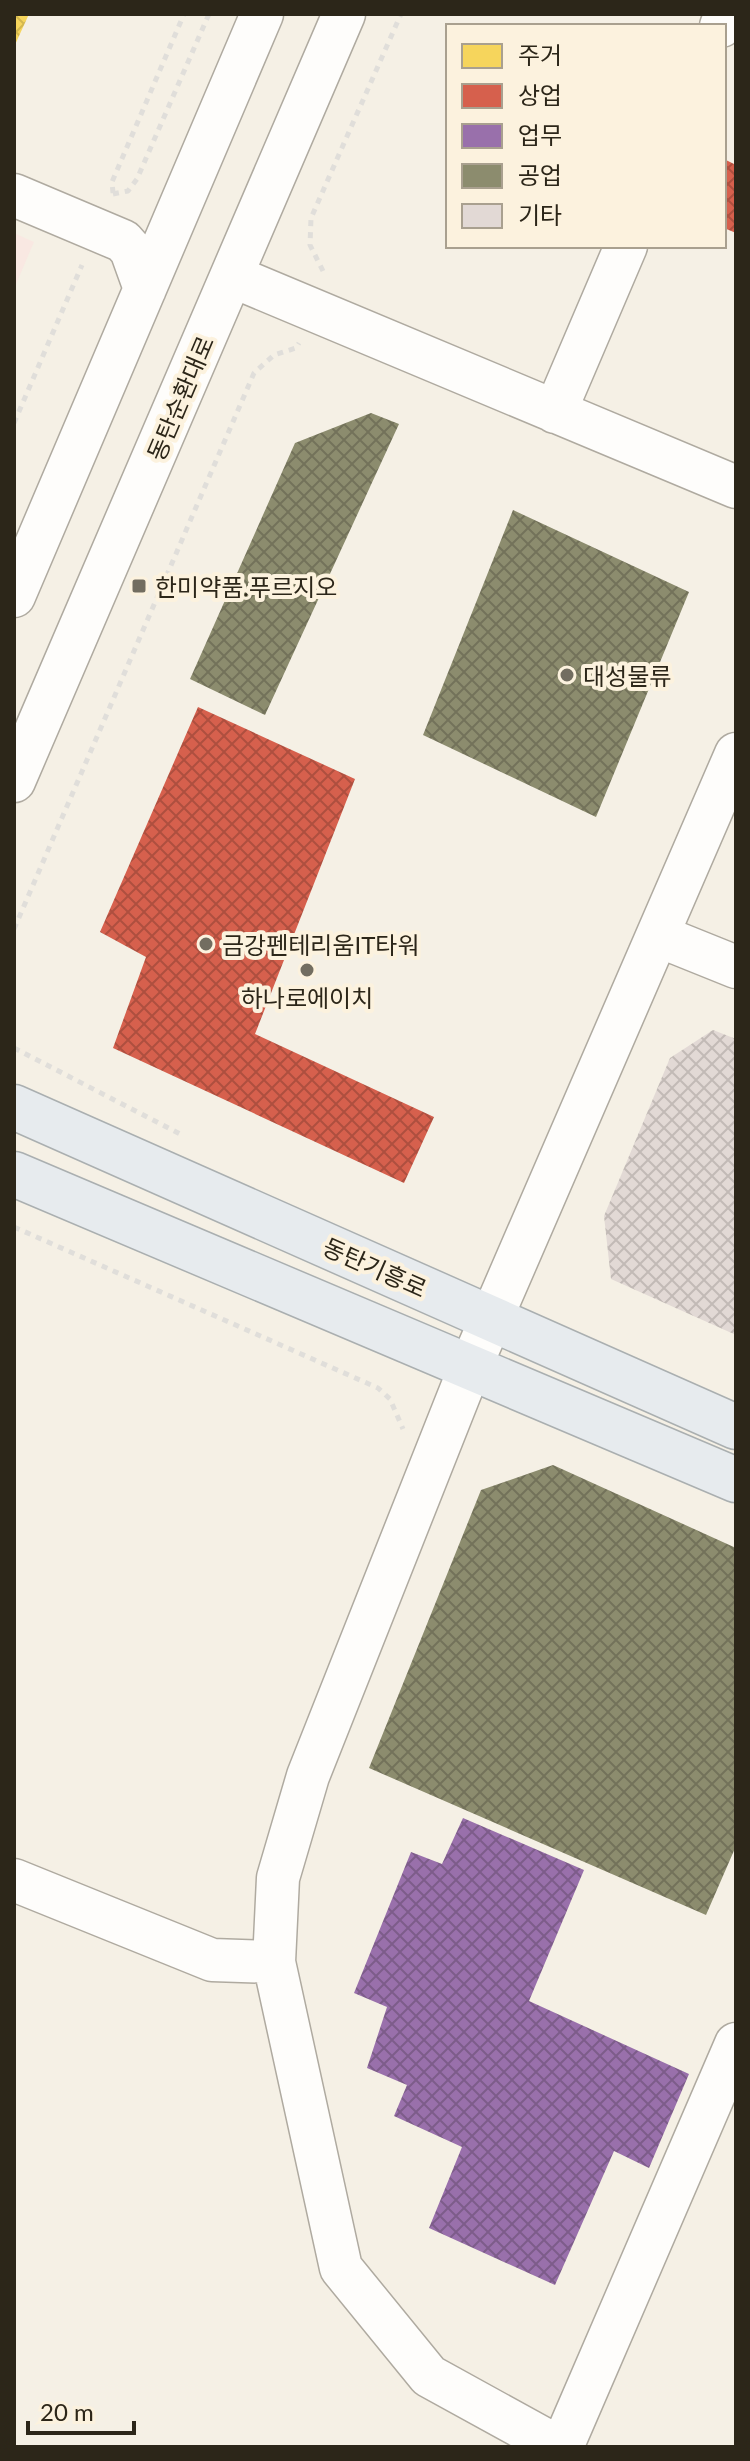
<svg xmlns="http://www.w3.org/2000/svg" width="750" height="2461" font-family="Lato,'Noto Sans KR',sans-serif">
  <defs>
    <pattern id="homes-cross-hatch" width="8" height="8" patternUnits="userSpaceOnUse" patternTransform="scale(2)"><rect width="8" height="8" fill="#f6d55c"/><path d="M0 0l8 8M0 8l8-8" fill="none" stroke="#d3b74f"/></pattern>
    <pattern id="shops-cross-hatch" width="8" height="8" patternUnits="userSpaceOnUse" patternTransform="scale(2)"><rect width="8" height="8" fill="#d6604d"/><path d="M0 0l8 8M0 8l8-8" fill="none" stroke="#ae4f3f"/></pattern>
    <pattern id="offices-cross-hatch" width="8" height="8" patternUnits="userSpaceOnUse" patternTransform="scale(2)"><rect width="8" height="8" fill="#9970ab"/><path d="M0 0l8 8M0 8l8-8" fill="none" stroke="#7d5c8a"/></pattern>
    <pattern id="industry-cross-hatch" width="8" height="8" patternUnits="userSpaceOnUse" patternTransform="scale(2)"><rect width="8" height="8" fill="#8c8c6e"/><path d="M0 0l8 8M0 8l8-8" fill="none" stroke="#73725a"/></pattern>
    <pattern id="building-cross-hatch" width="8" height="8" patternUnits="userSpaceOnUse" patternTransform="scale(2)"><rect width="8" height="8" fill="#e2d9d5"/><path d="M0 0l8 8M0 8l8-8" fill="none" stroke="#c2bab6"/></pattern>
  </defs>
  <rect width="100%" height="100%" fill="#f5f0e5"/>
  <path fill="#f9e8e2" d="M14,233L34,242L14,289Z"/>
  <path fill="url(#homes-cross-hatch)" d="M14,14H29L14,47Z"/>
  <path fill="url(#shops-cross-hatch)" d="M724,159L736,165V233L724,228Z
    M198,707L355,779L255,1034L434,1117L404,1183L113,1048L146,957L100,932Z"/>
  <path fill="url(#offices-cross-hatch)" d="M463,1818L584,1870L529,2001L689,2074L649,2168L614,2151L555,2285L429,2228L462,2147L394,2116L407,2085L367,2068L387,2007L354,1993L411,1852L442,1864Z"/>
  <path fill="url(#industry-cross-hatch)" d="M371,413L399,424L265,715L190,679L295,443Z
    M513,510L689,592L596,817L423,735Z
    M553,1465L736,1548V1846L706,1915L369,1768L481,1490Z"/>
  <path fill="url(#building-cross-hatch)" d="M713,1030L736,1039V1335L611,1279L604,1216L670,1058Z"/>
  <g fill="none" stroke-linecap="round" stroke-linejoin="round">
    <g stroke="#afaaa0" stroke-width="45">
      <path id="minor" d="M721,26L726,14
        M14,195L123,241L131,250L145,289
        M232,276L736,487
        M555,412L626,246
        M14,596L262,14
        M14,781L344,14
        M659,936L736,967
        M14,1880L212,1960L274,1962
        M558,2447L429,2376L341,2268L274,1962L278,1878L308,1776L469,1370L736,754
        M562,2447L736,2044"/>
    </g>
    <g stroke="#aaafb0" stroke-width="47">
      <path id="major" d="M14,1107L736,1427
        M14,1174L736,1480"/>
    </g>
    <path stroke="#e0deda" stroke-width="5" stroke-dasharray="6 6" stroke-linecap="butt" d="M113,193L112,182L184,14
      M113,194L128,191L137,179L209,14
      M323,271L310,245L311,218L401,14
      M14,423L82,265
      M14,929L254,373L274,355L296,348L299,343
      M14,1048L182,1135
      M14,1227L378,1388L390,1399L403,1429"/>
    <use href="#minor" stroke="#fefdfb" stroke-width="42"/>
    <use href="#major" stroke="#e7ebee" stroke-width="44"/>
  </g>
  <g fill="#726d60" stroke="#fcf2de" stroke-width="3">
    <rect x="131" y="578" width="16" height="16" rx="4"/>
    <circle cx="567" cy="675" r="8"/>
    <circle cx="206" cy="944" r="8"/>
    <circle cx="307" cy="970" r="8"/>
  </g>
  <g text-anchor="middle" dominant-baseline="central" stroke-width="8" stroke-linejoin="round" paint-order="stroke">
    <g font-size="24" fill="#2c2619" stroke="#fcf2de">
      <text transform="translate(180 398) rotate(-67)">동탄순환대로</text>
      <text transform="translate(375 1267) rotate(24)">동탄기흥로</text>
    </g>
    <g font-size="24" fill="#2c2619" stroke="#fcf2de" text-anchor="start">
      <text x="155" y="586">한미약품.푸르지오</text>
      <text x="583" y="675">대성물류</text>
      <text x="222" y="944">금강펜테리움IT타워</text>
      <text x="307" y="997" text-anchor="middle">하나로에이치</text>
    </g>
  </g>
  <rect width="750" height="2461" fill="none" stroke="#2c2619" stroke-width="32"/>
  <rect x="446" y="24" width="280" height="224" fill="#fcf2de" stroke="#a9a08f" stroke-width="2"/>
  <rect x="462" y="44" width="40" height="24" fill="#f6d55c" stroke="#a9a08f" stroke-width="2"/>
  <text x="518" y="64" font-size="24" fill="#2c2619">주거</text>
  <rect x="462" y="84" width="40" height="24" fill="#d6604d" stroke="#a9a08f" stroke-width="2"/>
  <text x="518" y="104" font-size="24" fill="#2c2619">상업</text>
  <rect x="462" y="124" width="40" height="24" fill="#9970ab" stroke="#a9a08f" stroke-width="2"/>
  <text x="518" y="144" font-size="24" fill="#2c2619">업무</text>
  <rect x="462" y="164" width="40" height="24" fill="#8c8c6e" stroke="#a9a08f" stroke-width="2"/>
  <text x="518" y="184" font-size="24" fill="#2c2619">공업</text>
  <rect x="462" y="204" width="40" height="24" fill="#e2d9d5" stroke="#a9a08f" stroke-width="2"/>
  <text x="518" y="224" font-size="24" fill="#2c2619">기타</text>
  <path d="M28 2421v12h106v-12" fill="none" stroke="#2c2619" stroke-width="4"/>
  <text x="40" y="2421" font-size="24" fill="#2c2619" stroke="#fcf2de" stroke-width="6" paint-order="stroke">20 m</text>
</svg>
